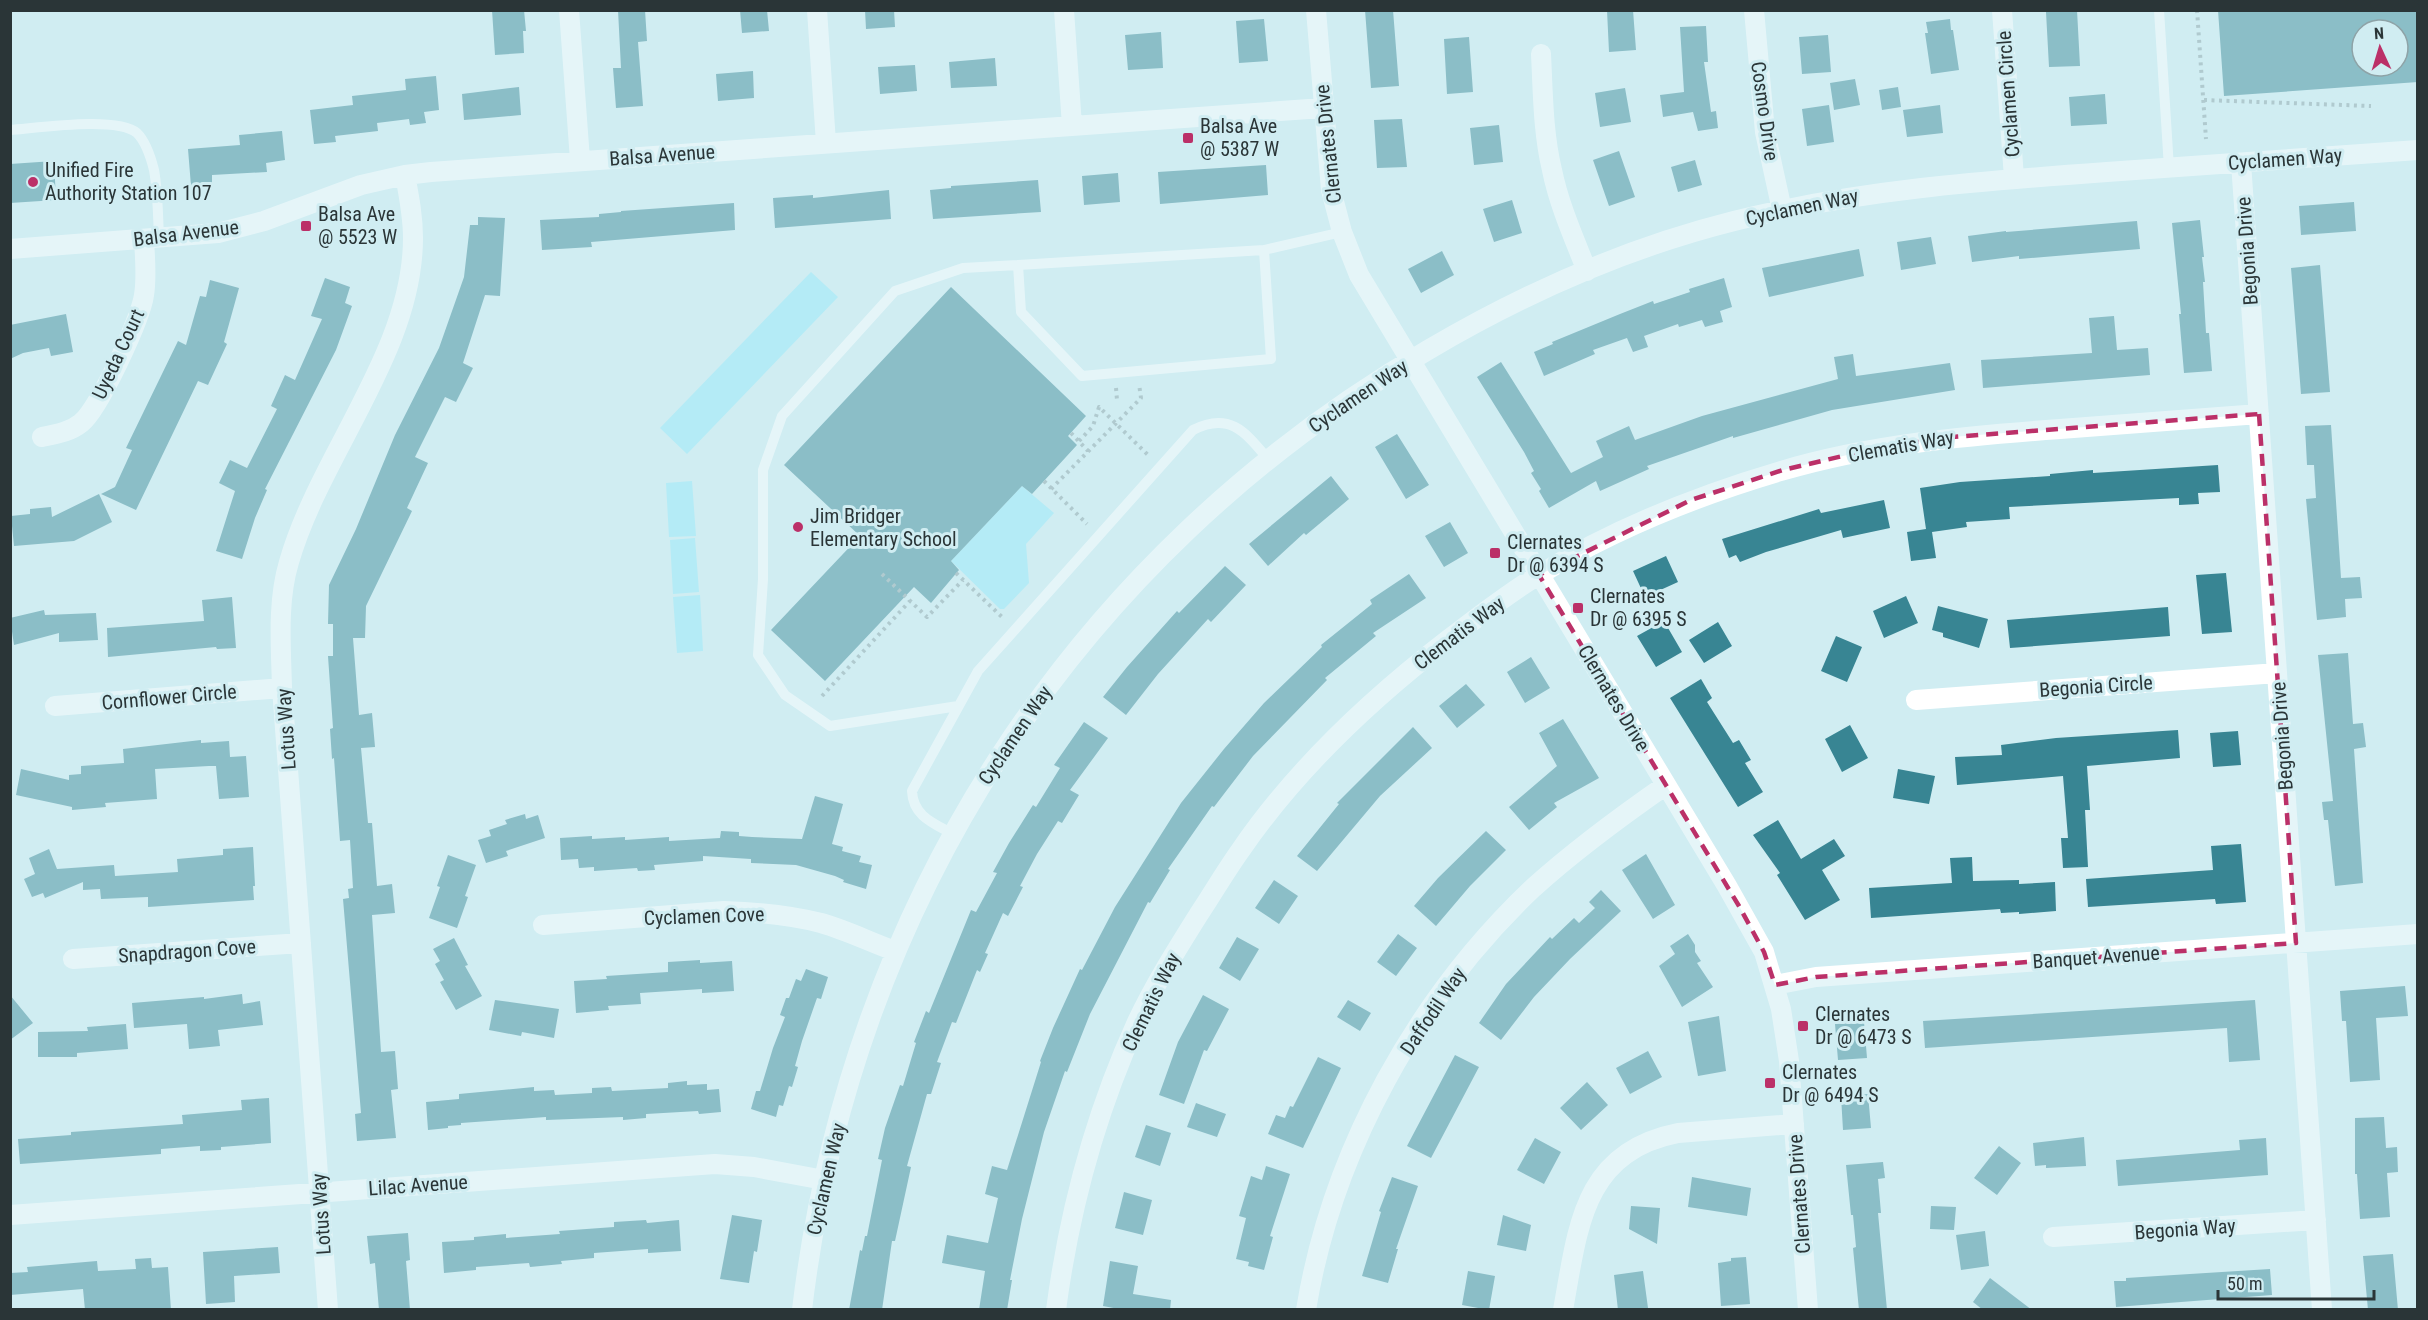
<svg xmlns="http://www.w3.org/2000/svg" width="2428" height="1320" font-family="'Roboto Condensed',sans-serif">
  <rect width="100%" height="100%" fill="#d0edf2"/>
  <path fill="#92e9fa" d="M811,272L838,297L687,454L660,428Z
    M692,481L696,536L669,537L666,483Z
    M1022,486L1054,513L1026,544L1029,583L1004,609H1000L951,561Z
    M695,538L699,592L673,594L670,540Z
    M700,595L703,651L677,653L673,597Z"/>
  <path fill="#388593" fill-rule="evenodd" d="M492,10H524L526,31H523L524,53L495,55Z
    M618,10H645L647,41L638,42L643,106L616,108L613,68H621Z
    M740,10H767L769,31L742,33Z
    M865,10H894L895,27L866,29Z
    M1365,10H1393L1399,86L1371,88Z
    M1607,10H1633L1636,50L1609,52Z
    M2050,10H2077L2080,66L2049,67L2046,12Z
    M2218,10H2418V82L2224,96ZM2362,30H2398V66H2362Z
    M1264,19L1268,61L1239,63L1236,21Z
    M1950,19L1951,30H1953L1959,70L1931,74L1925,33H1928L1926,22Z
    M1706,26L1708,62H1704L1711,112L1716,111L1718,128L1698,131L1693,112L1663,117L1660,95L1684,92L1680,27Z
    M1161,32L1163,68L1128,70L1125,35Z
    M1828,35L1831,72L1802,74L1799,37Z
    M1469,37L1473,92L1447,94L1444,39Z
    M995,58L997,86L951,88L949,62Z
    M915,65L917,91L880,94L878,67Z
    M753,71L754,98L718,101L716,74Z
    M436,76L439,110L424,112L426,123L410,125L409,119L377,123L378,131L335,136L336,142L314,144L310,110L353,105L352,96L406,90L405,79Z
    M1855,79L1860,105L1834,110L1830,83Z
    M519,87L521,115L464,120L462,94Z
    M1898,87L1901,107L1882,110L1879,90Z
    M1625,88L1631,122L1600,127L1595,93Z
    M2105,94L2107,124L2071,126L2069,97Z
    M1829,105L1834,142L1807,146L1802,109Z
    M1940,105L1943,133L1907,137L1903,110Z
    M1402,119L1407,167L1377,168L1374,120Z
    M1499,125L1503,162L1474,165L1470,128Z
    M282,131L285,160L266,163L267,172L212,175V184L191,186L188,149L240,145L239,135Z
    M1619,151L1635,197L1609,206L1593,160Z
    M1695,160L1702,185L1678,192L1671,167Z
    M54,161L56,200L10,203V164Z
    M1266,165L1268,195L1160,204L1158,172Z
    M1118,173L1120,202L1084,205L1082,176Z
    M1038,180L1041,212L933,219L930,190L951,188V186Z
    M889,190L891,219L775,228L773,198L813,195V198Z
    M1512,200L1522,233L1494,242L1483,209Z
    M2354,202L2356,231L2301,235L2299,206Z
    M734,203L735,230L591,242L592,247L542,250L540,220L599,217V214L621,212V211Z
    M478,217L505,218L500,296L485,295L463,363L473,368L456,402L445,397L415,457L428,463L407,508L412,511L366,606L365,638H353L359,715L372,713L375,747L361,748L368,823H372L377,886L392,884L395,913L372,915L381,1052L395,1051L398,1089L391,1090L396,1138L357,1141L355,1114L361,1113L343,899L349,898L348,889L353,888L350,840L340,841L334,758L332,759L330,729L333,728L328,656H333V624H328L329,585L356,529L395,435L439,348L464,277L470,225H478Z
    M2200,220L2204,257H2202L2205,282H2203L2206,333H2209L2212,371L2184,373L2179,314H2181L2172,223Z
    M2137,221L2140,249L2019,259V256L1972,262L1968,236L2006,231V232Z
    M1931,237L1936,264L1901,270L1897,242Z
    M1859,249L1864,276L1769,297L1762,268Z
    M1442,251L1454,275L1421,293L1408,269Z
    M2320,265L2330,392L2301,394L2291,268Z
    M325,278L350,287L345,303L352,306L336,350L265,489L267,490L255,518L242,559L216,551L235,491L219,483L230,460L247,468L277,409L271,406L285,375L295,380L322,319L311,316Z
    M1724,278L1732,307L1720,311L1723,322L1705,327L1702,320L1679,327L1678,324L1644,336L1648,347L1633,352L1627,338L1593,350L1595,354L1544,376L1534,352L1553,344L1552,342L1620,314L1653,301L1654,304L1690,292L1689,289Z
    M210,280L239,288L224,342L227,344L208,385L198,381L136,510L101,494L115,487L132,450L126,448L178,341L186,345L200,296L206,297Z
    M951,287L1086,416L1068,436L1077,445L1032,494L1022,486L951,561L959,570L931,603L914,587L825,681L771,630L860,536L784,465Z
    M66,314L73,352L51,356L49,348L23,353L10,359V325Z
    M2114,316L2117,350L2148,348L2150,375L1983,388L1981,360L2092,353L2089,318Z
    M1853,354L1856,376L1950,363L1955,390L1832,410L1733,438V436L1647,466L1649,469L1600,491L1596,481L1549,508L1539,491L1541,489L1531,473L1534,471L1524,452L1477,377L1501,362L1571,473L1603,457L1596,441L1629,426L1635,440L1702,416L1838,379L1834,357Z
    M2331,425L2341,578L2360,577L2362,598L2345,599L2346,617L2317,620L2306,499L2316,498L2314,465H2307L2305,426Z
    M1397,434L1429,485L1406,499L1375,447Z
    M2218,465L2220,492L2198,493L2199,504L2179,505V498L2009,507L2010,519L1966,522L1967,527L1932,532L1936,558L1911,561L1907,532L1926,529L1920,488L1960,482L2050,476V474L2093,470V473Z
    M1331,476L1349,499L1306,535L1304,533L1268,566L1249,544Z
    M99,494L112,522L74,541L14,546L11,516L30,514V509L51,507L52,517Z
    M1884,500L1890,528L1843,538L1841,530L1766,552L1740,562L1736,555L1729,558L1722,539L1819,509L1821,513Z
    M1450,522L1468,553L1444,567L1425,536Z
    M1666,556L1678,582L1645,597L1633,571Z
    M1225,566L1246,585L1211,622L1208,619L1158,674L1126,715L1103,697L1127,667L1177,611L1179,613Z
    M2226,573L2232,632L2202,634L2196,575Z
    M1409,574L1426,598L1373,633L1376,636L1325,678L1327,680L1253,756L1214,807L1212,806L1168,869L1170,870L1150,903L1148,902L1090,1014L1067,1072L1065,1071L1044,1132L1022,1219L1010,1280H1012L1007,1310H979L985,1271L942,1263L947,1235L988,1243L998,1198L985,1194L992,1166L1007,1170L1041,1062L1040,1061L1053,1028L1080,969L1082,970L1115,907L1181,803L1224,749L1264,703L1322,647L1321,645L1372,604L1370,600Z
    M1906,596L1918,623L1884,638L1873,611Z
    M232,597L236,648L217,649L216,647L108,657L107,628L204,621L202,600Z
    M1938,606L1988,619L1979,648L1943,637V633L1932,630Z
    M2168,607L2170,636L2010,648L2007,620Z
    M44,610L45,615L96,613L98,640L59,642V633L14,645L10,618Z
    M1664,621L1682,652L1656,667L1637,636Z
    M1718,622L1732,646L1704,663L1689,640Z
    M1836,636L1862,647L1847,682L1821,671Z
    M2348,653L2353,724L2363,723L2366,747L2354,749L2363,883L2335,886L2328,820H2324L2322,802L2333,801L2318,655Z
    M1531,657L1550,688L1525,703L1507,672Z
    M1701,679L1712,698L1707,702L1733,743L1739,740L1751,760L1745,763L1763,792L1738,807L1670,698Z
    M1466,684L1485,705L1457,728L1439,706Z
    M1563,719L1599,778L1554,803L1557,807L1529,830L1509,807L1557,766L1539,733Z
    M1084,722L1108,738L1070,790L1079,795L1062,823L1058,821L1037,854L1020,886L1023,887L1008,916L1003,913L985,953L988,954L980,972L977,970L956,1023L952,1022L937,1062L941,1063L931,1094H927L907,1166L911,1167L895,1241H892L882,1310H849L860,1250L862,1251L865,1236H867L882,1160L878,1159L885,1128L900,1085L903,1086L916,1043L914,1042L926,1011L929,1013L971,910L976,912L997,873L993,872L1009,843L1033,805L1036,807L1060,768L1054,765Z
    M1850,725L1868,758L1842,772L1825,739Z
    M1413,727L1432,748L1380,796L1317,871L1297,856L1339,804L1337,803Z
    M2178,730L2180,758L2087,766L2090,810H2085L2088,867L2063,868L2061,838H2068L2063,776L1957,785L1955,757L2002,755L2001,745L2056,738Z
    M2238,731L2241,765L2213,767L2210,733Z
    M201,740V743L229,741L230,757L246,756L249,797L219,799L216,766H209L155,769L157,799L105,803L106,807L72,810V807L16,795L21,769L69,780V775L81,774V766L124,763L123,749Z
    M1898,769L1935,776L1929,804L1893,798Z
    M815,796L843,804L832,844L843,847L842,851L861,856L859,862L872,865L866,889L843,882L844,880L835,876L796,865L751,863V859L703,856V861L654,865L655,870L638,871L637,868L594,871V867L579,868L578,859L561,860L560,838L592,836V839L625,837V840L669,837V841L720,838L721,831L739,832V836L752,837L802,839Z
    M525,814L526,819L538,815L545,838L506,851L508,856L486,863L478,840L491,836L489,830L507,824L505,820Z
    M1778,820L1801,859L1834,839L1845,856L1822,870L1840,900L1805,920L1777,875L1780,873L1753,835Z
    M1486,831L1506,850L1470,886L1436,926L1414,906L1438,878Z
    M2241,844L2246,902L2216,904L2215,899L2088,907L2086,879L2213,870L2211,846Z
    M253,847L255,886H253L254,900L148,907V897L101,899L100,889L83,890V882L45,898L43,893L32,897L24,879L35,874L29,858L49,849L57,869L114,865L115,876L178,872L177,859L223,855V849Z
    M1646,854L1675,905L1653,919L1622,870Z
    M448,855L476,865L465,896L468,897L457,928L429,918L440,887L437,886Z
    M1972,857L1973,881L2019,880V884L2055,882L2056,911L2019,914V912L2001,913L2000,909L1871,918L1869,888L1952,883L1950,858Z
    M1274,880L1298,896L1279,924L1255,908Z
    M1601,890L1621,911L1570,959L1534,997L1501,1040L1479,1023L1506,984L1550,937L1552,939L1574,918L1579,923L1595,908L1589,902Z
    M1398,934L1417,948L1396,976L1377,962Z
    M1688,934L1695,945V952L1701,961L1697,963L1713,987L1682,1007L1659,966L1675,954L1670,946Z
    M1237,937L1259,949L1240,981L1219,968Z
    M454,938L468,965L465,966L482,996L456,1010L440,982L444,980L435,964L440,961L433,949Z
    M700,960V963L732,961L734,991L702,993V989L640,993L641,1004L608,1006L609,1010L576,1013L574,981L607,979L606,976L668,972V962Z
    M806,969L828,977L821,999L817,998L802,1041L795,1066L798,1067L792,1087L789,1086L783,1106L779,1105L776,1117L751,1109L756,1091H760L773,1048L785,1017L780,1015L786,998H789L796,979L801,981Z
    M2405,986L2408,1016L2376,1018L2380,1080L2350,1082L2346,1021H2342L2340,991Z
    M242,994L243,1004L260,1001L263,1025L218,1030L220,1046L189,1049L187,1024L134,1028L132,1003L204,997V999Z
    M10,995L33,1023L10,1040Z
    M1203,995L1229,1009L1207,1051L1204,1050L1184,1104L1159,1095L1178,1042Z
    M495,1000L559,1009L554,1038L522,1032L521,1036L489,1030Z
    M1348,1000L1371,1013L1360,1031L1337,1017Z
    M2255,1000L2260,1060L2229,1062L2227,1028L1925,1048L1923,1021Z
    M1719,1016L1726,1071L1698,1076L1688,1022Z
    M1864,1022L1867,1058L1838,1060L1835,1024Z
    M126,1024L128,1049L77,1053V1057H38V1032L88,1031L87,1027Z
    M1648,1051L1662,1077L1630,1094L1616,1068Z
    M1455,1055L1479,1067L1431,1158L1407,1146Z
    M1318,1057L1341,1068L1303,1148L1268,1134L1276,1115L1285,1118L1290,1106L1293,1107Z
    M687,1081V1085L707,1084V1090L719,1089L721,1112L699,1114L698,1111L646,1114V1118L623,1120V1117L546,1120V1117L461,1123V1125L448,1126V1128L428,1130L426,1102L459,1099V1094L534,1087V1091L554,1090L555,1095L592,1093V1088L611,1087L612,1091L668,1088V1083Z
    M1587,1082L1608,1105L1581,1130L1560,1108Z
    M1868,1094L1871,1128L1843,1130L1841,1096Z
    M269,1098L271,1143L221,1147V1150L200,1151V1146L161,1149V1154L20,1164L18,1139L71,1135V1132L183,1124L182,1115L242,1110L241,1100Z
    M1196,1103L1226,1114L1217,1137L1187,1127Z
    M2384,1117L2386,1148L2397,1147L2398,1172L2387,1173L2390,1217L2360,1219L2357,1174H2355V1118Z
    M1146,1125L1171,1133L1160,1166L1135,1157Z
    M2084,1137L2086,1166L2046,1168V1165L2035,1166L2033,1143Z
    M1535,1138L1561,1152L1544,1184L1517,1170Z
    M2266,1138L2268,1175L2118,1186L2116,1160L2240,1150L2239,1140Z
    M1999,1146L2021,1163L1997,1195L1974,1178Z
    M1883,1162L1885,1178L1878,1179L1881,1213H1878L1887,1310H1859L1853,1248L1856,1247L1853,1215H1851L1846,1165Z
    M1266,1166L1290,1174L1270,1236L1273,1237L1264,1270L1248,1266L1249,1262L1236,1259L1246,1218L1239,1216L1251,1176L1262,1180Z
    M1392,1177L1418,1186L1396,1249H1398L1388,1283L1362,1276L1381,1212L1379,1211Z
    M1692,1177L1751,1188L1747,1216L1688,1207Z
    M1124,1192L1152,1200L1143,1235L1115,1228Z
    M1631,1206L1660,1208L1657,1244L1629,1229Z
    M1931,1206L1956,1207L1954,1230L1930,1229Z
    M732,1215L762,1220L757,1252L754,1251L749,1283L720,1279Z
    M1503,1215L1531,1225L1526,1251L1497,1245Z
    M646,1220L647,1223L679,1220L681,1251L648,1253V1249L594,1253V1258L561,1261L562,1264L530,1267L529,1263L476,1267V1270L444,1273L442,1242L474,1240V1237L506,1234V1238L560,1234L559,1231L614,1227V1222Z
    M1985,1231L1989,1266L1961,1270L1956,1235Z
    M408,1233L410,1260L406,1261L410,1310H379L375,1263L370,1264L367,1236Z
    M278,1247L280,1273L234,1276L235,1302L206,1304L203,1252Z
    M2393,1254L2398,1310H2368L2363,1256Z
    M1746,1257L1750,1304L1721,1306L1718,1263L1731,1261V1258Z
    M151,1258L152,1268L168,1267L171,1310H85L83,1289L10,1295V1273L28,1272L27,1267L97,1261L98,1271L136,1269L135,1259Z
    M1110,1261L1138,1266L1133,1294L1171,1300L1170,1310H1124L1103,1306Z
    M2270,1269L2272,1295L2116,1307L2114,1281H2126V1278Z
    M1468,1271L1495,1276L1489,1310L1462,1305Z
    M1643,1271L1648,1308L1618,1310L1614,1275Z
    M1990,1278L2032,1310H1983L1973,1302Z"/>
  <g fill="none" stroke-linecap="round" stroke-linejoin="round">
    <path stroke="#8ba1a5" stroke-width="4" stroke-dasharray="3 4.5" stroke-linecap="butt" d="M2197,10L2206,139
      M2204,100L2371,106
      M1116,388L1117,400
      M1071,433L1088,451
      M1079,441L1093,426L1099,407L1148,455
      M1044,481L1087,524
      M1051,489L1141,398L1139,384
      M956,573L1003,618
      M882,574L927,617L963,580
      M822,696L910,601"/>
    <path stroke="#fff" stroke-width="10" d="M2159,10L2169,168
      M10,130C38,128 117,116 137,133C146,142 151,158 154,170C158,192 158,217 159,239
      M1264,250L1271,359L1082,376L1021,312L1018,265L1264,250L1342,232
      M958,706L830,726L785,695L758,655L763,579V470L782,416L895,291L963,268L1018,265
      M953,834C933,823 913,816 912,791L978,671L1193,430C1230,411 1246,433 1268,459"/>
    <path stroke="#fff" stroke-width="20" d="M569,10L580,160
      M817,10L826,143
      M1064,10L1072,126
      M1316,10L1331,190L1342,232L1359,275L1727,886L1764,952L1781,1009L1789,1061L1808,1310
      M1754,10L1765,132L1782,210
      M2002,10L2014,178
      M1541,54C1543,93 1543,133 1552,170C1559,205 1574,238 1587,271
      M2241,163L2322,1310
      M10,249L218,233L264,221L361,185L405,175L431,172L1323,108
      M42,437C56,434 70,432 81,423C99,409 141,318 144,295C147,277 145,258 144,240
      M1916,700L2277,673
      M55,706L282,688
      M543,925L724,911C757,912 789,915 821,923C846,930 870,942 895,951
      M73,959L301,943
      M1775,985L1816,977L2418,934
      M10,1215L715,1164L754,1167L824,1180
      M2053,1237L2316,1220
      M328,1310L282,688C281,646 277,602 289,562C320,454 413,352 413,238C413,216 409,196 405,175
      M802,1310C850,904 1074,557 1428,350C1523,294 1626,248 1734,221C1857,190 1981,181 2107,172C2211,165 2314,157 2418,150
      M1056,1310C1069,1212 1096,1112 1137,1022C1155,984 1177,949 1199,914C1213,893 1225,872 1240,851C1296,769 1371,699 1449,639C1478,617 1506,595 1537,576C1612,530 1696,496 1781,471C1872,444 1965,436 2060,429C2126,424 2192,419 2259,414
      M1306,1310C1332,1151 1417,998 1533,888C1575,850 1620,817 1666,785
      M1563,1310C1578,1228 1582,1152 1678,1133L1794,1124"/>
  </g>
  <path d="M0 0H2428V1320H0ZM2259,414L2296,943L1816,977L1775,985L1764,952L1739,906L1539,575L1691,500L1783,470L1877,448L1952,437Z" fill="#d0edf2" fill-opacity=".55" fill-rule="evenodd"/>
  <path fill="none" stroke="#bb3068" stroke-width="4.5" stroke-dasharray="12 8" stroke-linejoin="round" d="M2259,414L2296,943L1816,977L1775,985L1764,952L1739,906L1539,575L1691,500L1783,470L1877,448L1952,437Z"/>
  <g fill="#bb3068" stroke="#d0edf2" stroke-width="2">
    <rect x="1182" y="132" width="12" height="12" rx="3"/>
    <circle cx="33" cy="182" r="6"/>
    <rect x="300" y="220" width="12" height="12" rx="3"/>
    <circle cx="798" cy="527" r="6"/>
    <rect x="1489" y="547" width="12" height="12" rx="3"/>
    <rect x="1572" y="602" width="12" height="12" rx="3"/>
    <rect x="1797" y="1020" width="12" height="12" rx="3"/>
    <rect x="1764" y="1077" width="12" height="12" rx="3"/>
  </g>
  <g text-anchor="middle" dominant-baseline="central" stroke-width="6" stroke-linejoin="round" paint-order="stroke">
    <g font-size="20" fill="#2a3537" stroke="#d0edf2">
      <text transform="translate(2008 94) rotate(-94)">Cyclamen Circle</text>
      <text transform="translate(1765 111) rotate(82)">Cosmo Drive</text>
      <text transform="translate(1328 144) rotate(-96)">Clernates Drive</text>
      <text transform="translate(662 155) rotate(-4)">Balsa Avenue</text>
      <text transform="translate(2285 159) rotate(-4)">Cyclamen Way</text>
      <text transform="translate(1802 207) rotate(-12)">Cyclamen Way</text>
      <text transform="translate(186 233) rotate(-7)">Balsa Avenue</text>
      <text transform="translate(2247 251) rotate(-94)">Begonia Drive</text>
      <text transform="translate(118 354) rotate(-65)">Uyeda Court</text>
      <text transform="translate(1358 396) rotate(-34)">Cyclamen Way</text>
      <text transform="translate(1901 446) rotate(-10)">Clematis Way</text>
      <text transform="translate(1459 633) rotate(-37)">Clematis Way</text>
      <text transform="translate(2096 686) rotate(-4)">Begonia Circle</text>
      <text transform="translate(169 697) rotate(-5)">Cornflower Circle</text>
      <text transform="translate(1614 698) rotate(59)">Clernates Drive</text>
      <text transform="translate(286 729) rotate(-94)">Lotus Way</text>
      <text transform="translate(1015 735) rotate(-56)">Cyclamen Way</text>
      <text transform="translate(2282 736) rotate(-94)">Begonia Drive</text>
      <text transform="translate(704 916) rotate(-2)">Cyclamen Cove</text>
      <text transform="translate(187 951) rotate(-4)">Snapdragon Cove</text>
      <text transform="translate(2096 957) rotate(-4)">Banquet Avenue</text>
      <text transform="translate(1151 1002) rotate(-64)">Clematis Way</text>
      <text transform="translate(1433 1011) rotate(-56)">Daffodil Way</text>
      <text transform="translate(826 1179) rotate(-77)">Cyclamen Way</text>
      <text transform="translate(418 1185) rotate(-4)">Lilac Avenue</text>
      <text transform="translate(1799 1194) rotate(-94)">Clernates Drive</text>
      <text transform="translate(321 1214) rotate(-94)">Lotus Way</text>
      <text transform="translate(2185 1229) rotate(-4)">Begonia Way</text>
    </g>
    <g font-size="20" fill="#2a3537" stroke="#d0edf2" text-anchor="start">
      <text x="1200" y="126">Balsa Ave<tspan x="1200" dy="23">@ 5387 W</tspan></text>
      <text x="45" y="170">Unified Fire<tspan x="45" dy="23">Authority Station 107</tspan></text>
      <text x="318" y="214">Balsa Ave<tspan x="318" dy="23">@ 5523 W</tspan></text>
      <text x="810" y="516">Jim Bridger<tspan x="810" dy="23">Elementary School</tspan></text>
      <text x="1507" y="542">Clernates<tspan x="1507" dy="23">Dr @ 6394 S</tspan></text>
      <text x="1590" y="596">Clernates<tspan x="1590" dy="23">Dr @ 6395 S</tspan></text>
      <text x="1815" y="1014">Clernates<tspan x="1815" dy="23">Dr @ 6473 S</tspan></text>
      <text x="1782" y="1072">Clernates<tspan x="1782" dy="23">Dr @ 6494 S</tspan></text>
    </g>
  </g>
  <rect width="2428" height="1320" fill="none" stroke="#2a3537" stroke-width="24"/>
  <g transform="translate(2380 48) rotate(356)"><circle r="28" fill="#d0edf2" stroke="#8ea3a7" stroke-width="1.5"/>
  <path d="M0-4.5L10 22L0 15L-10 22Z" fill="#bb3068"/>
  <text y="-9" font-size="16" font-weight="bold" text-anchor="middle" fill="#2a3537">N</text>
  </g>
  <path d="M2218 1290v9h156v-9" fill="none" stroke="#2a3537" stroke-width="3"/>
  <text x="2227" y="1290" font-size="18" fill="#2a3537" stroke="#d0edf2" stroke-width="4.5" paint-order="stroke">50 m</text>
</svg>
